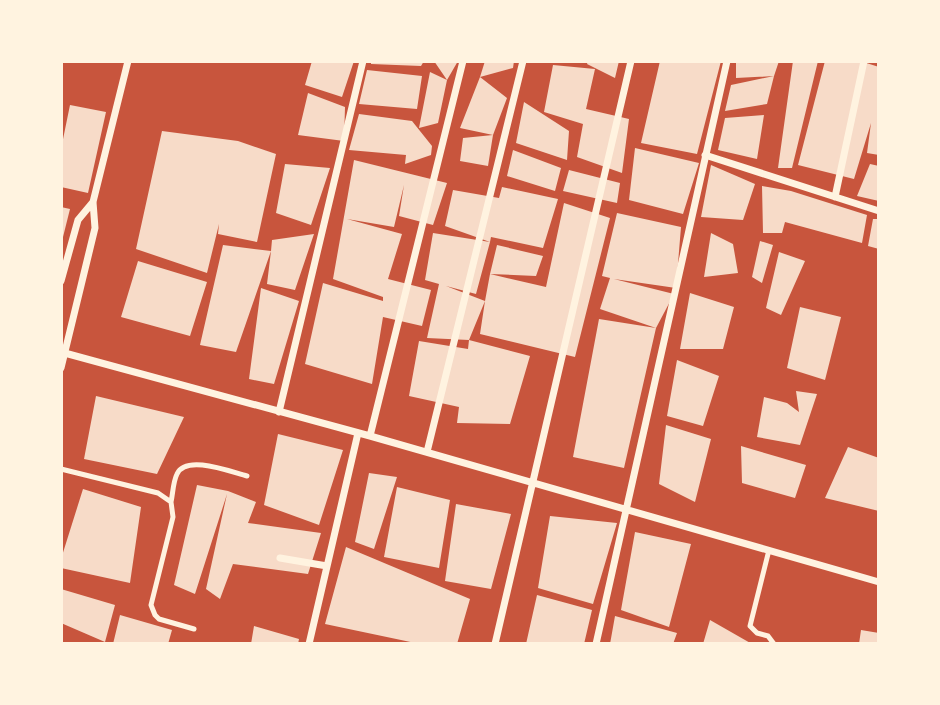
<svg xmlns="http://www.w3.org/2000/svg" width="940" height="705" font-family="Roboto,sans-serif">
  <rect width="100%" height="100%" fill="#c8553d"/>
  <path fill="#f7dbc8" d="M312,61H354L342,97L305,85Z
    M371,61H424L421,66L371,64Z
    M434,61H458L447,80L438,123L419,128L430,72L447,80Z
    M485,61H514L513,68L480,77Z
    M588,61H619L615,78L587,64Z
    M660,61H721L697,154L641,143Z
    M736,61H779L774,76L736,78Z
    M793,61H818L792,168H778Z
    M825,61H860L879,67V155L867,153L871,123L854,179L798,165Z
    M553,65L595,69L586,109L629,119L622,173L577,157L583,124L544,112Z
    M367,70L422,76L417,109L359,104Z
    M774,76L767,104L725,111L731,85Z
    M480,77L507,98L493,135L460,128Z
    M308,93L345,107L344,141L298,135Z
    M524,102L569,131L567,160L516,143Z
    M70,105L106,112L88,193L61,187V149Z
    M359,114L412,121L432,146L431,155L405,164L406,155L349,150Z
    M764,115L757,159L718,150L725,118Z
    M162,131L238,141L276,154L257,242L218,234L219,224L207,273L136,249Z
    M493,135L488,166L460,161L463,138Z
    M635,148L699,163L683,214L629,200Z
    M513,150L561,168L555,191L507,176Z
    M354,160L447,183L433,225L399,216L404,185L394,227L347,219L402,234L388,279L431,290L422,326L383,317L372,384L305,364L323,283L383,301V297L333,279Z
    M285,164L330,168L311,225L276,213Z
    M870,164L879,166V201L857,196Z
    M711,165L755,184L743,220L701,217Z
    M569,170L620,183L617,203L563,191Z
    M762,186L791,191L867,215L862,243L785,222L782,233H763Z
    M502,187L558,199L543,248L491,237L490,242L445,226L453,190L499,198Z
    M564,203L610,218L575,357L480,334L485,301L469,340L530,356L510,424L457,423L459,407L409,396L419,341L468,349L469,340L427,338L439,284L425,280L433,233L490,242L476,294L446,286L485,301L490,274L546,287Z
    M61,207L70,209L62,241H61Z
    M617,213L681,227L676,288L614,279L674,294L656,328L624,468L573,457L599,319L656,328L600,309L610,278L602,276Z
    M873,219H879V249L868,246Z
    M711,233L733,244L738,273L704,277Z
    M314,234L295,290L267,284L271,251L236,352L200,345L223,245L271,251L272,240Z
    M760,241L773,245L762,283L752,277Z
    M497,245L543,256L536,276L490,274Z
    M779,252L805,261L781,315L766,308Z
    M138,261L207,282L190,336L121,317Z
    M261,288L299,301L274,384L249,379Z
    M690,293L734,307L723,349H680Z
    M800,307L841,317L825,380L787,368Z
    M677,360L719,376L703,426L667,416Z
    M796,391L817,394L800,445L757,437L764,397L787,403L799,412Z
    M96,396L184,417L157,474L84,459Z
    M666,425L711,439L695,502L659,484Z
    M278,434L343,450L319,525L264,505Z
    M741,446L806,465L795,498L742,483Z
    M848,447L879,458V511L825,498Z
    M369,473L397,477L374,549L355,542Z
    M197,485L228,491L256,502L248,523L321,533L308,574L233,564L220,599L206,589L227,494L195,594L174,585Z
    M397,487L450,500L439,568L384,557Z
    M83,489L141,507L130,583L61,568V559Z
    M456,504L511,514L491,589L445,581Z
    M550,516L617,523L593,604L538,588Z
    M635,532L691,544L669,627L621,610Z
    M346,547L470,599L457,644H420L325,624Z
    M61,589L115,605L105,642L61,623Z
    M537,595L592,610L584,644H526Z
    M120,615L172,630L168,644H113Z
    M615,616L677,633L673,644H610Z
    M710,620L752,644H703Z
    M254,626L299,639L298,644H251Z
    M861,630L879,633V644H859Z"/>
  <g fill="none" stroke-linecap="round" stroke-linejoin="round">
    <path stroke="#fff3e0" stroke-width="5" d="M61,469L158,493L171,502L173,517L151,605L155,615L159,619L194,629
      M171,502C173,493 173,482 177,474C186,454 231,472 247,476
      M769,550L750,626L757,633L768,636L774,644"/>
    <path stroke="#fff3e0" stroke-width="7" d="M705,155L879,211
      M835,197L864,61
      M61,281L78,220L93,202
      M61,352L370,436L879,582
      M61,368L95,228L93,202L128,61
      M279,412L363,61
      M370,436L463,61
      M427,452L523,61
      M280,558L327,566
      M309,644L358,433
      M495,644L631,61
      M596,644L727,61"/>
  </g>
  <rect width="940" height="705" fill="none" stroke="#fff3e0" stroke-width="126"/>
</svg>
